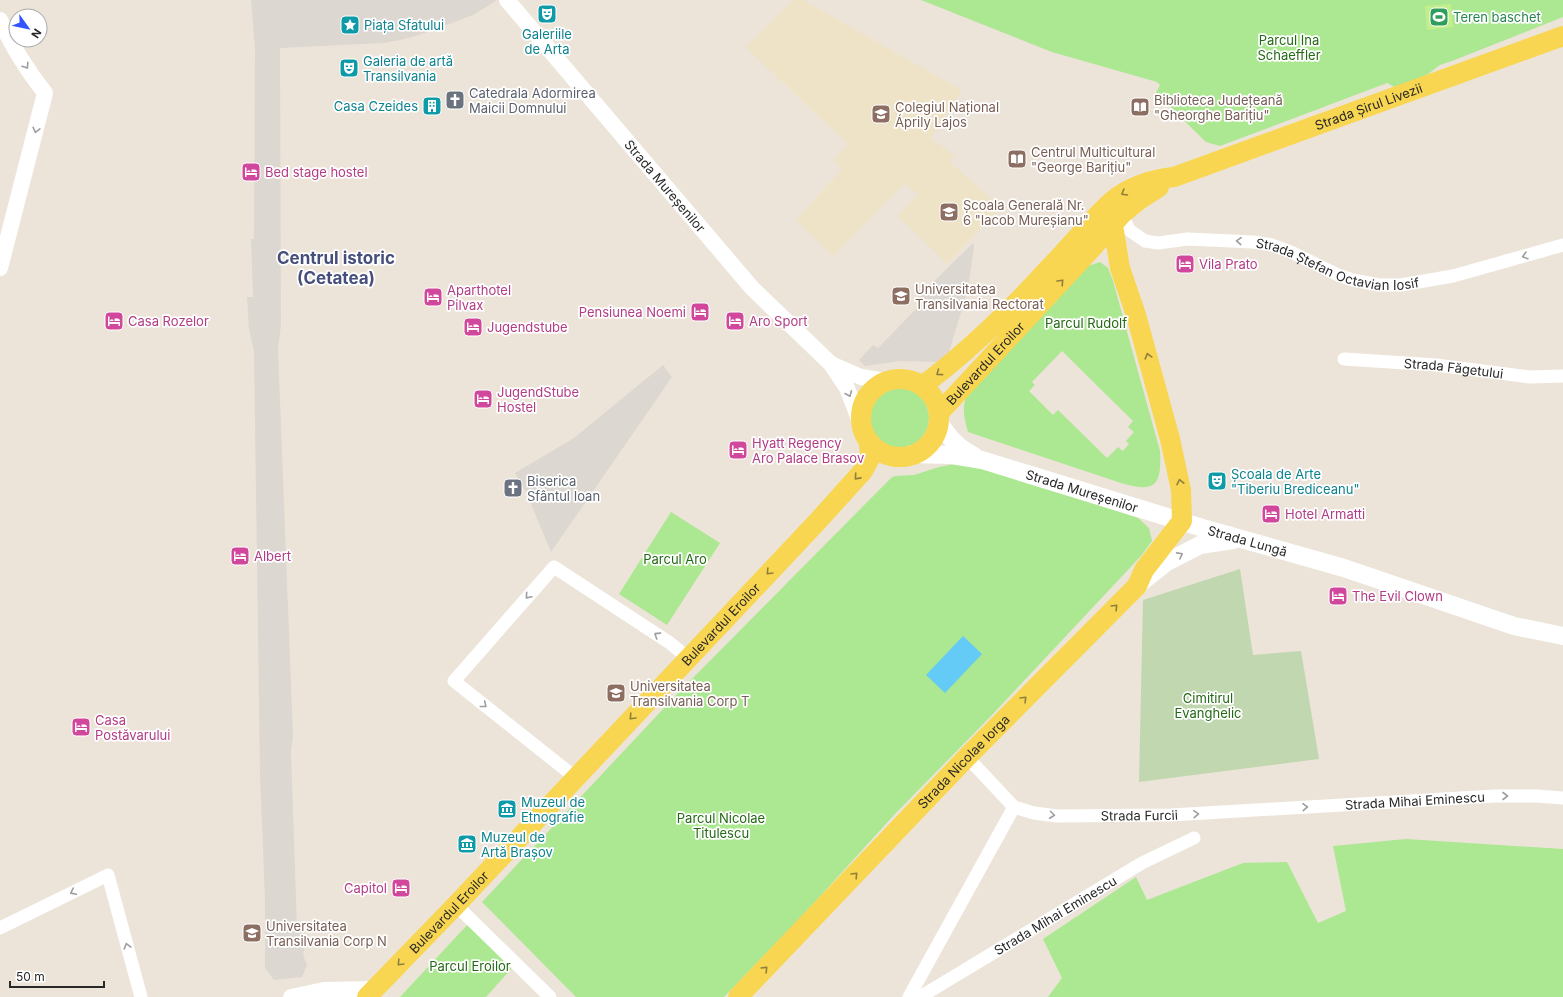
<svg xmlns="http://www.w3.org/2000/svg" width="1563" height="997" font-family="Inter,sans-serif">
  <rect width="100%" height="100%" fill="#ece4d9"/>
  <path fill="#efe3c7" d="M794,0H803L962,90L931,138L955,156L950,162L1001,208L947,264L898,216L919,194L904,184L833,256L796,220L842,169L833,160L848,144L745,47Z"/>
  <path fill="#ace791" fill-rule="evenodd" d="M921,0H1563V17L1452,61L1440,65L1416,83L1398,89L1387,83L1220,146L1206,142L1156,93L1160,85L1157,82L1052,52Z
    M1100,262L1108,268L1113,281L1160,451C1162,486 1155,493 1121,483L968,432C964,418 962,410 966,397L1088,266ZM1062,351L1133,421L1128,427L1134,432L1126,441L1129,444L1123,451L1118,447L1107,458L1058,410L1053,415L1029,391L1035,385L1032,382Z
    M869 418a30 30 0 1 1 60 0a30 30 0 1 1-60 0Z
    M955,464L975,465L1138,518L1149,528L1152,541L1141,556L990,717L894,815L804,914L724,997H576L482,902L681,690L891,478L895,476L914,475L939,467Z
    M671,512L720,543L667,625L619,594Z
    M1406,839L1563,849V997H1048L1062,978L1043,939L1136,877L1147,900L1243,863L1287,862L1318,923L1346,911L1333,846Z
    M469,923L512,968L486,997H400Z"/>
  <path fill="#c1d7af" d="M1240,569L1253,655L1301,651L1319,759L1139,782L1143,600Z"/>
  <path fill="#c2ef8c" d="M1451,4L1453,27L1427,30L1425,6Z"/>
  <path fill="#dcd7d0" d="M251,0H495L496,1L473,15L419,35L400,40L383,43L280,48L281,324L278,349L293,737L291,752L297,927H303L305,946L303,955L307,965L302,977L274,980L265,968V900L260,773L254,351L249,329L247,297H253L251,239H254L255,49Z
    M973,243L974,246L968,289L949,352L944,359L939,362L900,361L865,366L859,360L873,345L878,348L922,303L917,298Z
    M663,365L672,377L551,552L526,492L515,473L574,438Z"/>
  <path fill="#64cbf6" d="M963,636L982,654L945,693L926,675Z"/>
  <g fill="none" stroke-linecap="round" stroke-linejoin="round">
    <g stroke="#fff" stroke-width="13">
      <path id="s1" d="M1122,214L1129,230L1145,241L1158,243L1188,239L1253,242L1272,245L1291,252L1338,275L1353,280L1379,285H1401L1453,276L1563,245"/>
      <path id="s2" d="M1344,359L1436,365L1530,377L1563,376"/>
      <path id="s3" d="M967,757L1014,807L1034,813L1057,816L1171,815L1495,796H1537L1563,798"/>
      <path d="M576,778L454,681L554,567L670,643L688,658"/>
      <path d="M456,905L550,997"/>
      <path d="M0,928L108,875L141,997"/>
      <path d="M909,997L1014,807"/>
      <path id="s4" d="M920,997L1142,863L1194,838"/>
    </g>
    <g stroke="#fff" stroke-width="16">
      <path id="s5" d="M507,0L752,288L831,364L847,388L862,427"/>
      <path d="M0,20C12,46 27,70 45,93L0,268"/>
      <path d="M831,364L861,377L886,381"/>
      <path d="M291,997L324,990L374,989"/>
    </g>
    <g stroke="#fff" stroke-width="18">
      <path d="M939,422C949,438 957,447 974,456"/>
      <path id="s6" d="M912,454L952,455L982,460L1206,529L1344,568L1514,626L1563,636"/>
      <path d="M1139,584L1167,562L1200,545L1233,540"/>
    </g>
    <g stroke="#f9d651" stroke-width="20">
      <circle cx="900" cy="418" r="39"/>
      <path id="s7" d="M922,386C968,352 1009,312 1048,269C1061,256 1073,242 1085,229C1095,218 1105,206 1117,197C1133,186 1154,179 1174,177L1563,36"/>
      <path id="s8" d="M939,413L1094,246L1122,214L1139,200L1159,187"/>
      <path id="s9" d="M367,997L456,905L817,522L863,471L870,458L869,442"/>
      <path id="s10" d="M738,997L967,757L1137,586L1144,570L1182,521L1181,490L1170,439L1136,315L1120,268L1114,231L1103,210"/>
    </g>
  </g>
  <defs><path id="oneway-chevron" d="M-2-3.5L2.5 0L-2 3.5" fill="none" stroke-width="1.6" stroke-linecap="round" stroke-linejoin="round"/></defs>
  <g stroke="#9e9e9e">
    <use href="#oneway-chevron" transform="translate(26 66) rotate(57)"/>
    <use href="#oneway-chevron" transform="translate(36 130) rotate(104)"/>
    <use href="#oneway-chevron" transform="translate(1239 241) rotate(-177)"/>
    <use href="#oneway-chevron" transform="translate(1525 256) rotate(164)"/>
    <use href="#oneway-chevron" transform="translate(849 394) rotate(67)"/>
    <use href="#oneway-chevron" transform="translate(1180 555) rotate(-28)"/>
    <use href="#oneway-chevron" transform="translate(528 596) rotate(131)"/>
    <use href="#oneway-chevron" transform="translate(657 635) rotate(-147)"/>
    <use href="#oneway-chevron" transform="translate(484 705) rotate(39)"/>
    <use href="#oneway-chevron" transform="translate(1505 796)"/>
    <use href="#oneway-chevron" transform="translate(1305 807) rotate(-3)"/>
    <use href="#oneway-chevron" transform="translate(1196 814) rotate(-3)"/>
    <use href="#oneway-chevron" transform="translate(1052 815) rotate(7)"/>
    <use href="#oneway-chevron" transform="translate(73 892) rotate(154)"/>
    <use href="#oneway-chevron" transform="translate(127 946) rotate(-105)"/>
  </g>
  <g stroke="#907f3c">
    <use href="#oneway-chevron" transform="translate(1124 193) rotate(149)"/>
    <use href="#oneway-chevron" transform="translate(1061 282) rotate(-47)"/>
    <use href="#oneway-chevron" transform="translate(1148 356) rotate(-105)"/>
    <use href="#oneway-chevron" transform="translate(939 373) rotate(143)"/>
    <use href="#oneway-chevron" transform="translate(857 477) rotate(132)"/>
    <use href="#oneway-chevron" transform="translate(1180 482) rotate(-102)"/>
    <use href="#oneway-chevron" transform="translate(769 572) rotate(134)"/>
    <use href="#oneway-chevron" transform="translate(1115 607) rotate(-45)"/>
    <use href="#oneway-chevron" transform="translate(1024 699) rotate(-45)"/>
    <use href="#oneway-chevron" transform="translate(632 717) rotate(133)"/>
    <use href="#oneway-chevron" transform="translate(855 875) rotate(-46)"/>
    <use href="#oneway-chevron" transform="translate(400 963) rotate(134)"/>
    <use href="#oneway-chevron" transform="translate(765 969) rotate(-46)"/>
  </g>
  <defs>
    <g id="theatre-square" transform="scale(1)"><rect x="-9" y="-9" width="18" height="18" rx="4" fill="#0f9aa8" stroke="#fff"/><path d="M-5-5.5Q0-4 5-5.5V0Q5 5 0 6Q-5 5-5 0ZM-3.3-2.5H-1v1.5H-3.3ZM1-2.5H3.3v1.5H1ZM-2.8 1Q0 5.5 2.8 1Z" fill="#fff"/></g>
    <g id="stadium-square" transform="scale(1)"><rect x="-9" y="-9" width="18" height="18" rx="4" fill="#2e9e5b" stroke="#fff"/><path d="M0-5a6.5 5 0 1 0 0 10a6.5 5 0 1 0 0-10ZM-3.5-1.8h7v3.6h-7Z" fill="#fff"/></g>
    <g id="sight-square" transform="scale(1)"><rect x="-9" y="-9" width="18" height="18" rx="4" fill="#0f9aa8" stroke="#fff"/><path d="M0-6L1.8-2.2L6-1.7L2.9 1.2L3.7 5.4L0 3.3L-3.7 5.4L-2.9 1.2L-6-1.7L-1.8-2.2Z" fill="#fff"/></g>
    <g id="church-square" transform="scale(1)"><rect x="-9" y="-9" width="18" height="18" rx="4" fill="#6b7280" stroke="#fff"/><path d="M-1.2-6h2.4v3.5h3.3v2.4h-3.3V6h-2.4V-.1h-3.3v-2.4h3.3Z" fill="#fff"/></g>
    <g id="building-square" transform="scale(1)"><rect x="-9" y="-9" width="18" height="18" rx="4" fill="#0f9aa8" stroke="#fff"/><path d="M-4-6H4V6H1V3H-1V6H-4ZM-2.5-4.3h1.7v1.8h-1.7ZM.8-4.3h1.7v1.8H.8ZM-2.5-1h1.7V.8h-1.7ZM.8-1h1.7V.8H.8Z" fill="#fff"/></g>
    <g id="library-square" transform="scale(1)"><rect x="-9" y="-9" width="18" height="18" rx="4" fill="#8d6e63" stroke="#fff"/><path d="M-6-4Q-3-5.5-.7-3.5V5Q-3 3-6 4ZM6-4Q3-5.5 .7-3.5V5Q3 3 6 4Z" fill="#fff"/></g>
    <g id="university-square" transform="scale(1)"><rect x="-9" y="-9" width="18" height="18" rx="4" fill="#8d6e63" stroke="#fff"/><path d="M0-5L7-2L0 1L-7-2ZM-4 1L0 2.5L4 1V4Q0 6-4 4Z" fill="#fff"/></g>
    <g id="hotel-square" transform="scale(1)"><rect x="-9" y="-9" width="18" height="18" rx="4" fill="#d1479c" stroke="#fff"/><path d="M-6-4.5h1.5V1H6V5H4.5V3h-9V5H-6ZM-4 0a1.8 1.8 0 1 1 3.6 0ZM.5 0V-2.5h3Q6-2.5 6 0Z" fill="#fff"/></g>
    <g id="school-square" transform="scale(1)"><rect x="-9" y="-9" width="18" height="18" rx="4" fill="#8d6e63" stroke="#fff"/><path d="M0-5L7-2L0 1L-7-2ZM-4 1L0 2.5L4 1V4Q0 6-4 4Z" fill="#fff"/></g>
    <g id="museum-square" transform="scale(1)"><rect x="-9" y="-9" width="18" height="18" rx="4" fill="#0f9aa8" stroke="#fff"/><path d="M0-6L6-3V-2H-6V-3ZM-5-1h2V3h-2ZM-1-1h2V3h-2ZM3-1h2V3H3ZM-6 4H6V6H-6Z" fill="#fff"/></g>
  </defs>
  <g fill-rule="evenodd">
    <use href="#theatre-square" x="547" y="14"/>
    <use href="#stadium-square" x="1439" y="17"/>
    <use href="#sight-square" x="350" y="25"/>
    <use href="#theatre-square" x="349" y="68"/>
    <use href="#church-square" x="455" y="100"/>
    <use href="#building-square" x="432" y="106"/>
    <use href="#library-square" x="1140" y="107"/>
    <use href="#university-square" x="881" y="114"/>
    <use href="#library-square" x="1017" y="159"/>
    <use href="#hotel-square" x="251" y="172"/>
    <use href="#school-square" x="949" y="212"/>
    <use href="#hotel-square" x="1185" y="264"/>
    <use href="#university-square" x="901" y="296"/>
    <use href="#hotel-square" x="433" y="297"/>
    <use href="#hotel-square" x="700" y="312"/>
    <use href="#hotel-square" x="114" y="321"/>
    <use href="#hotel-square" x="735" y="321"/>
    <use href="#hotel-square" x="473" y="327"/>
    <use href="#hotel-square" x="483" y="399"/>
    <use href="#hotel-square" x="738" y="450"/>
    <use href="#theatre-square" x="1217" y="481"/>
    <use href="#church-square" x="513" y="488"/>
    <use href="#hotel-square" x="1271" y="514"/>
    <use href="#hotel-square" x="240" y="556"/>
    <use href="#hotel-square" x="1338" y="596"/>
    <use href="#university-square" x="616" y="693"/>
    <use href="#hotel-square" x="81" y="727"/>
    <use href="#museum-square" x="507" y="809"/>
    <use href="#museum-square" x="467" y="844"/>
    <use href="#hotel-square" x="401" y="888"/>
    <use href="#university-square" x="252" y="933"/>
  </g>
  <g text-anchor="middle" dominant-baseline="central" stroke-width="3.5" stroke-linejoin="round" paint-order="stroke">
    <g font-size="13" fill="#27864d" stroke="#fff" text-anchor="start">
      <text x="1453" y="17">Teren baschet</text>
    </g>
    <g font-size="13" fill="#0d838f" stroke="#fff" text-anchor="start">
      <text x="364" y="25">Piața Sfatului</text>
      <text x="547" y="34" text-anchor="middle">Galeriile<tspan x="547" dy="15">de Arta</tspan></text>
      <text x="363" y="61">Galeria de artă<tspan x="363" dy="15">Transilvania</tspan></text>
      <text x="418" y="106" text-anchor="end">Casa Czeides</text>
      <text x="1231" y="474">Școala de Arte<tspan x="1231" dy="15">"Tiberiu Brediceanu"</tspan></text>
      <text x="521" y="802">Muzeul de<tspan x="521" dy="15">Etnografie</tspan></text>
      <text x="481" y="837">Muzeul de<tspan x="481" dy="15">Artă Brașov</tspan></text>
    </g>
    <g font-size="13" fill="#246915" stroke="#fff">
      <text x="1289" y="40">Parcul Ina<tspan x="1289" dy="15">Schaeffler</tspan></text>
      <text x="1086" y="323">Parcul Rudolf</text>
      <text x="675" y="559">Parcul Aro</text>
      <text x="1208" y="698">Cimitirul<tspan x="1208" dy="15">Evanghelic</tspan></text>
      <text x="721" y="818">Parcul Nicolae<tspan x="721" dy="15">Titulescu</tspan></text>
      <text x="470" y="966">Parcul Eroilor</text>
    </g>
    <g font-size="13" fill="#5b616d" stroke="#fff" text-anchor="start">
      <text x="469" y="93">Catedrala Adormirea<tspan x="469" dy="15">Maicii Domnului</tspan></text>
      <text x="527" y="481">Biserica<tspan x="527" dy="15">Sfântul Ioan</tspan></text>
    </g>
    <g font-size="13" fill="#785e54" stroke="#fff" text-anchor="start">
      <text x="1154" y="100">Biblioteca Județeană<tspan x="1154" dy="15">"Gheorghe Barițiu"</tspan></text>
      <text x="895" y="107">Colegiul Național<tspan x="895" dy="15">Áprily Lajos</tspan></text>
      <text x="1031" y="152">Centrul Multicultural<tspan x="1031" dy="15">"George Barițiu"</tspan></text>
      <text x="963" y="205">Școala Generală Nr.<tspan x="963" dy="15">6 "Iacob Mureșianu"</tspan></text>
      <text x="915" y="289">Universitatea<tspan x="915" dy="15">Transilvania Rectorat</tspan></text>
      <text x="630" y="686">Universitatea<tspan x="630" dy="15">Transilvania Corp T</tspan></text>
      <text x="266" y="926">Universitatea<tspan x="266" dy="15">Transilvania Corp N</tspan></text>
    </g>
    <g font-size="13" fill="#282828" stroke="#fff">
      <text stroke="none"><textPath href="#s7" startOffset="540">Strada Șirul Livezii</textPath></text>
      <text stroke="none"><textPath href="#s5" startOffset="244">Strada Mureșenilor</textPath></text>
      <text stroke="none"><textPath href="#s1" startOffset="234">Strada Ștefan Octavian Iosif</textPath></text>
      <text stroke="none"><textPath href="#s8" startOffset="68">Bulevardul Eroilor</textPath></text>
      <text stroke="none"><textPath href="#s2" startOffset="110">Strada Făgetului</textPath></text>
      <text stroke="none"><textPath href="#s6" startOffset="175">Strada Mureșenilor</textPath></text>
      <text stroke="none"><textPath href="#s6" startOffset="348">Strada Lungă</textPath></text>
      <text stroke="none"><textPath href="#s9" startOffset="514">Bulevardul Eroilor</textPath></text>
      <text stroke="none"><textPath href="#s10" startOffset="326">Strada Nicolae Iorga</textPath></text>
      <text stroke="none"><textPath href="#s3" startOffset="471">Strada Mihai Eminescu</textPath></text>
      <text stroke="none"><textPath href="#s3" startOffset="195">Strada Furcii</textPath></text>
      <text stroke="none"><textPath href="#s9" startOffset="118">Bulevardul Eroilor</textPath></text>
      <text stroke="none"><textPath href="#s4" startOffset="158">Strada Mihai Eminescu</textPath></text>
    </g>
    <g font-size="13" fill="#b23c85" stroke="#fff" text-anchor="start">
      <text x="265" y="172">Bed stage hostel</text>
      <text x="1199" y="264">Vila Prato</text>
      <text x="447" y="290">Aparthotel<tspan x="447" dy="15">Pilvax</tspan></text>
      <text x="686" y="312" text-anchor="end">Pensiunea Noemi</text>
      <text x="128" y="321">Casa Rozelor</text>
      <text x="749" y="321">Aro Sport</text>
      <text x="487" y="327">Jugendstube</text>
      <text x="497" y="392">JugendStube<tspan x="497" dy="15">Hostel</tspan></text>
      <text x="752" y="443">Hyatt Regency<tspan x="752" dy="15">Aro Palace Brasov</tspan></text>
      <text x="1285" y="514">Hotel Armatti</text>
      <text x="254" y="556">Albert</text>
      <text x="1352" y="596">The Evil Clown</text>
      <text x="95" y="720">Casa<tspan x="95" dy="15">Postăvarului</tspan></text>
      <text x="387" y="888" text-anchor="end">Capitol</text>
    </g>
    <g font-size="17" font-weight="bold" fill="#464e7c" stroke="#fff">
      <text x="336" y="258">Centrul istoric<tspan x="336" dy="20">(Cetatea)</tspan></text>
    </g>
  </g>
  <g transform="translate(28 28) rotate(123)"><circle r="19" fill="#ffffff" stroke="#a9a9a9"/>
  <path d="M0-3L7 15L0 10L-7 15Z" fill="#3353ff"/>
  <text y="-6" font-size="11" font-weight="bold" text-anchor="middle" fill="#282828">N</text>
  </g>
  <path d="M10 981v6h94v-6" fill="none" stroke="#282828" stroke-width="2"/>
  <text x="16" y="981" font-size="12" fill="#282828" stroke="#ffffff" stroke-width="3" paint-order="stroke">50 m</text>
</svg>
